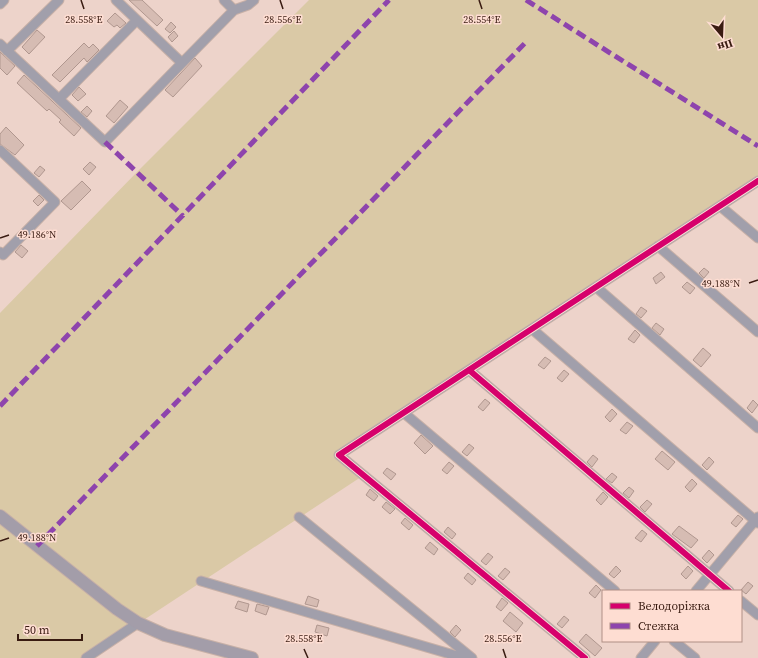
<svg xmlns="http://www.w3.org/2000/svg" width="758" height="658" font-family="'Source Serif 4',serif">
  <rect width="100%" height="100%" fill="#edd3ca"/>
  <path fill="#dac9a6" d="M309,0H758V181L340,455L364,475L86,658H0V313L137,172Z"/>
  <path fill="#d6bcb3" stroke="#b0978f" d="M129,0H142L163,20L157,26Z
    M115,13L126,23L120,28L117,25L114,27L107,21Z
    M171,22L176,27L170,33L165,29Z
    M37,30L45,37L29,54L22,47Z
    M174,31L178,36L172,42L168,37Z
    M84,43L89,48L93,44L99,50L87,62L84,58L60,82L52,75Z
    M0,52L15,66L7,75L0,68Z
    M195,58L202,66L173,97L165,90Z
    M24,75L81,128L74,136L59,122L61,120L49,109L47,111L17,83Z
    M79,87L86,94L78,101L72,95Z
    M120,100L128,107L114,123L106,116Z
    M87,106L92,111L87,117L81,112Z
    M6,127L24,145L15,155L0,144V134Z
    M90,162L96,167L89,175L83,169Z
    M40,166L45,170L39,177L34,173Z
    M82,181L91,190L71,210L61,201Z
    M39,195L44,200L38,206L33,201Z
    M21,245L28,251L22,258L15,252Z
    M704,268L709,272L704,278L699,273Z
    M661,272L665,277L656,284L653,278Z
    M687,282L695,288L690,294L682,287Z
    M641,307L647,311L641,318L636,314Z
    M656,323L664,329L660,335L652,328Z
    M635,330L640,335L634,343L628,339Z
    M703,348L711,355L701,367L693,360Z
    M545,357L551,361L544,369L538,365Z
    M564,370L569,374L562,382L557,378Z
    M485,399L490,403L483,411L478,407Z
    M753,400L758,405L752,413L747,408Z
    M612,409L617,414L610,422L605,417Z
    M627,422L633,426L626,434L620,430Z
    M421,435L433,446L425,454L414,443Z
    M469,444L474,448L467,456L462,452Z
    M662,451L675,462L668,470L655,459Z
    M593,455L598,459L592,467L587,462Z
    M709,457L714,462L707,470L702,465Z
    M449,462L454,466L447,474L442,470Z
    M387,468L396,474L391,480L383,473Z
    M612,473L617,477L612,483L606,479Z
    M692,479L697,484L690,492L685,487Z
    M629,487L634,491L629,498L623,493Z
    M370,489L378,496L374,501L366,495Z
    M603,492L608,497L601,505L596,500Z
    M647,500L652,504L645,512L640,507Z
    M386,502L395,509L390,514L382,507Z
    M738,515L743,519L736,527L731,523Z
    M405,518L413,525L409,530L401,523Z
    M679,526L698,540L691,548L672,534Z
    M448,527L456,534L452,539L444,532Z
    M642,530L647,534L641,542L635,538Z
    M430,542L438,549L434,555L425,548Z
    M709,550L714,555L707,563L702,558Z
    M488,553L493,557L486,565L481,561Z
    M616,566L621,571L614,578L609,574Z
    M688,566L693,571L686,579L681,574Z
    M505,568L510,572L503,580L498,576Z
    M468,573L476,580L472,585L464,578Z
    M748,582L753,586L746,594L741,590Z
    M596,585L601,590L595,598L589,593Z
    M308,596L319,600L317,607L305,604Z
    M502,598L508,603L501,611L496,607Z
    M238,601L249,604L247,612L235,608Z
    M257,604L269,607L266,615L255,611Z
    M510,612L523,623L516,632L503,621Z
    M564,616L569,620L562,628L557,624Z
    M317,625L329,628L327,636L315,632Z
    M456,625L461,630L455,637L450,632Z
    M586,634L602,648L595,656L579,642Z"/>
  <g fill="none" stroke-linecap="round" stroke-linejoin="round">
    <g stroke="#c7b0a7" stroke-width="11">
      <path id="street" d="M116,0L182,63L234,10L248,5L254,0
        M224,0L234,10
        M0,4L4,0
        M0,44L105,142L182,63
        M7,51L59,0
        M59,99L137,20
        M0,150L55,202L3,255L0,252
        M720,206L758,238
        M658,246L758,332
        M596,287L758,428
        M532,329L758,523
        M469,370L729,591
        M404,413L615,591
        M299,517L472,658
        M201,581L464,658
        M696,591L758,517
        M741,601L758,615
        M674,641L695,658
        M86,658L138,623
        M585,658L339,455L758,181
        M641,658L655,641"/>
    </g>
    <g stroke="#c7b0a7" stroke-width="14">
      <path id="secondary" d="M0,516L117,609L138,623L165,635L252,658"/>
    </g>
    <use href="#street" stroke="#a19fab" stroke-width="9"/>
    <use href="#secondary" stroke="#a39da9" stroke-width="12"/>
    <path stroke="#8e44ad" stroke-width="5" stroke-dasharray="10 5" stroke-linecap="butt" d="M526,0L758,146
      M105,142L183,216
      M0,406L389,0
      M37,546L527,41"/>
    <g stroke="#feddd2" stroke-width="8">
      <path id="cycleway" d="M469,370L729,591
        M585,658L339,455L758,181"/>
    </g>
    <use href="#cycleway" stroke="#d6006c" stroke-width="6"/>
  </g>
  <path fill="none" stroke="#391b11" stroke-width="1.5" d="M81,0L84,9M280,0L283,9M479,0L482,9M0,238L9,235M749,283L758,280M0,541L9,538M304,649L308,658M503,649L506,658"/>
  <g font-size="10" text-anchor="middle" fill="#391b11" stroke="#feddd2" stroke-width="3" stroke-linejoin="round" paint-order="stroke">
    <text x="84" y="23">28.558°E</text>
    <text x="283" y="23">28.556°E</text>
    <text x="482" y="23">28.554°E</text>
    <text x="37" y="238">49.186°N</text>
    <text x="721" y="287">49.188°N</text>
    <text x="37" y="541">49.188°N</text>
    <text x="304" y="642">28.558°E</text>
    <text x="503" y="642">28.556°E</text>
  </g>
  <rect x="602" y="590" width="140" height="52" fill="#feddd2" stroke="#af8f85"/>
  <rect x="610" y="603" width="20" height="6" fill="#d6006c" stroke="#af8f85"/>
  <text x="638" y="610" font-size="12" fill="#391b11">Велодоріжка</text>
  <rect x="610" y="623" width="20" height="6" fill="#8e44ad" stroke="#af8f85"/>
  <text x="638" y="630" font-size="12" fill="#391b11">Стежка</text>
  <g transform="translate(722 36) rotate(161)" stroke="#feddd2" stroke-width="3" paint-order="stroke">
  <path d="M0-3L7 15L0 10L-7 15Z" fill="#391b11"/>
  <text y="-6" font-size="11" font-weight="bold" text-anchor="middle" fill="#391b11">Пн</text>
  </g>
  <path d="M18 634v6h64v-6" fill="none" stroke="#391b11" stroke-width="2"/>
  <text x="24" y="634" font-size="12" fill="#391b11" stroke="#feddd2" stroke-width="3" paint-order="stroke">50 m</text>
</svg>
